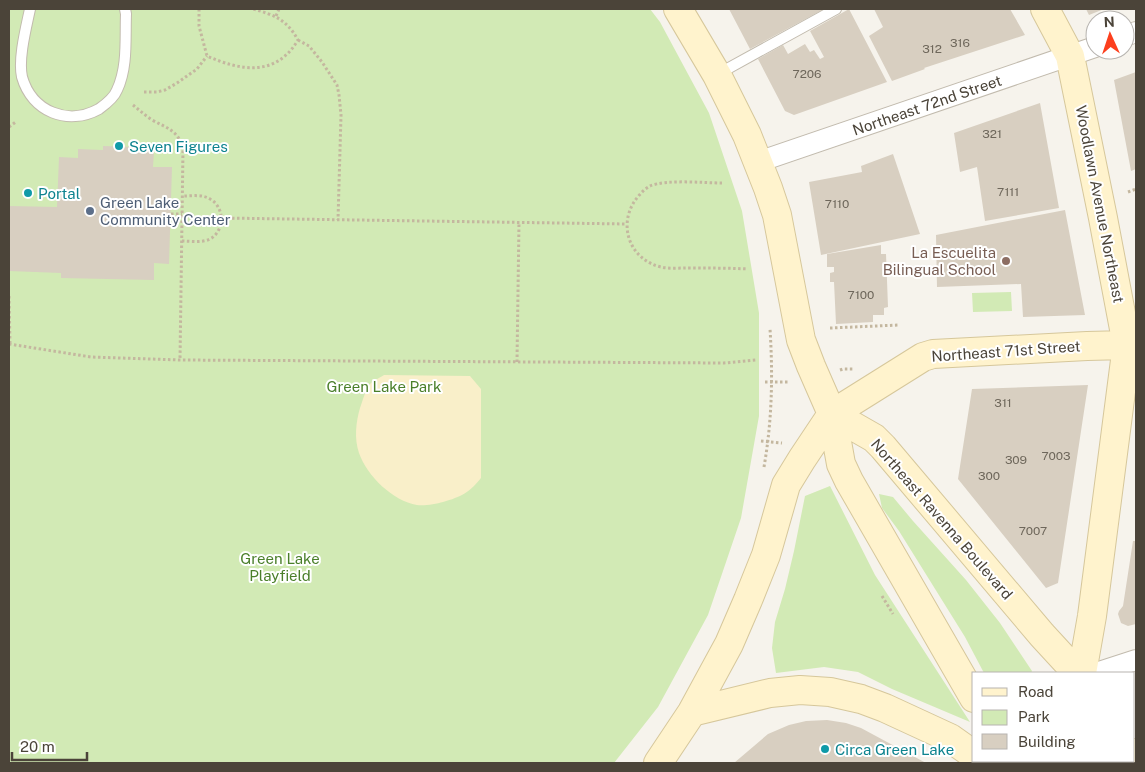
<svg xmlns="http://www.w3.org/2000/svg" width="1145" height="772" font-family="'Public Sans',sans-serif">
  <rect width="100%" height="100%" fill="#f6f3ec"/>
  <path fill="#d2eab5" d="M9,9H650L660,22L709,113L742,211L759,313V416L741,518L708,615L658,707L614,763H9Z
    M1011,292L1012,311L973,312L972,293Z
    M830,486L875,575L970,722L892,689L858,672L824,667L776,673L772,648L775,622L785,589L794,551L805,496Z
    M879,494L893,497L913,521L966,580L1000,623L1032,671L1031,673H984L965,637L899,531L882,508Z"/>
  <path fill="#f9efc9" d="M384,375L470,376L481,389V478C470,492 461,497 443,502C436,504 424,506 417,505C393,501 367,476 359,453C354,438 356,422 360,408C363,400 365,390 371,383C374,380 380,378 384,375Z"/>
  <path fill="#d8cfc1" d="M729,9H824L750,49Z
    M849,9L887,82L794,115L785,111L758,59L783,45L788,54L805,44L810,52L814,50L820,59L824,57L810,31Z
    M874,9H1010L1025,35L924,68L925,69L892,81L869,36L883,27Z
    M1086,9H1104L1089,15Z
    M1136,72V169L1131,171L1114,80Z
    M1040,103L1059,208L985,221L977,167L960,172L954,133Z
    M103,146L133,147L135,150L154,151L153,167H172L169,264L154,263V280L61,278V273L9,271V206L57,207L59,157L78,158V149L103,150Z
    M893,154L920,234L821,255L809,182L862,172L861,166Z
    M1065,210L1085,315L1023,317L1021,284L937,287L936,235Z
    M881,245V254H886L888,307L884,308V315H873V322L836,324L834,282H830V273L834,272V267H827V254Z
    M1088,385L1058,583L1046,588L958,479L972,389Z
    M1133,541H1136V624L1128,626L1121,623L1118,614L1119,611L1123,606Z
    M827,720L846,723L861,728L926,763H734L768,734L789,725L806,721Z"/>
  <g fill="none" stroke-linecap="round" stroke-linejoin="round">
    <g stroke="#c2bbae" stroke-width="12">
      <path id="lane" d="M30,9C26,28 18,59 22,77C32,112 68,126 99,109C106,104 114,98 117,90C128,67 125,38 126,14L125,9
        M718,74L836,9"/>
    </g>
    <g stroke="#c2bbae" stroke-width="22">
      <path id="street" d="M1125,36L1136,32
        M758,162L1095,47
        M1096,673L1136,660"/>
    </g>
    <g stroke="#d6c79b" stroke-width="30">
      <path id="secondary" d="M678,9L717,75L747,135L768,188L777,215L801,340L811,366L832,414L841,464L849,481L974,698
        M1045,9L1070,56L1103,218L1127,345L1092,616L1082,673
        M832,414L874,438L883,447L1042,635L1077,673
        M692,712L770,693L800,690L830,692L861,699L885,708L950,738L974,755
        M1134,753L1136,756
        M1009,761L1010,763
        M658,763L692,712L729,644L748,600L766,555L786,485L802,459L832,414L923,357L933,354L1087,346L1127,345L1136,342
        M1039,763L1040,761"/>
    </g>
    <path stroke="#c4b79f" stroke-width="3" stroke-dasharray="2.5 2.5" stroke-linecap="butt" d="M199,9V26L207,56C241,71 276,77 298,40C287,20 275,15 253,9
      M276,16L279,9
      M298,40L309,46L322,62L337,85L339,95L341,115L338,220
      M144,92H157L165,90L177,83L197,69L207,56
      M133,105C139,110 145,115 152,120C167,128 179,131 183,149L180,360
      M9,127L17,121
      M722,183C703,183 667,179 650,186C644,189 638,196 634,202C618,228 631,260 661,267C669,269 679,268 687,268C708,268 728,268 748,269
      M1128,192L1136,189
      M171,214H182
      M222,218L626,224
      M182,241C191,241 202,243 210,239C225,231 225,207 210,199C202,194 192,196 183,196
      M9,296L10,344
      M830,328L899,325
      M9,344L91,357L180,360L724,363L756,360
      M517,362L519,222
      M840,370L843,369H853
      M765,382H789
      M761,441L782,443
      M764,467C772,421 773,376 770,329
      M882,596L893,614"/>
    <use href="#lane" stroke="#fff" stroke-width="10"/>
    <use href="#street" stroke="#fff" stroke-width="20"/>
    <use href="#secondary" stroke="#fff3cd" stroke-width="28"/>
  </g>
  <g fill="#0f9aa8" stroke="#fff" stroke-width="2">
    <circle cx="119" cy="146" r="5"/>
    <circle cx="28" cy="193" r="5"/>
    <circle cx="825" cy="749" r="5"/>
  </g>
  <circle fill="#5c6f8a" stroke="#fff" stroke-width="2" cx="90" cy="211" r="5"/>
  <circle fill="#8d6e63" stroke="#fff" stroke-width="2" cx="1006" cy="261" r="5"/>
  <g text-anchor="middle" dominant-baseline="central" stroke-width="4" stroke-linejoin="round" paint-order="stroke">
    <g font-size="12" fill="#6e675b">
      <text x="960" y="43">316</text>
      <text x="932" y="49">312</text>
      <text x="807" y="74">7206</text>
      <text x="992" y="134">321</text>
      <text x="1008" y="192">7111</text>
      <text x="837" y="204">7110</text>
      <text x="861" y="295">7100</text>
      <text x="1003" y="403">311</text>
      <text x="1056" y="456">7003</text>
      <text x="1016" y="460">309</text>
      <text x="989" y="476">300</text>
      <text x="1033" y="531">7007</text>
    </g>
    <g font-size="15" fill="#4b4439" stroke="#fff">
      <text transform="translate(927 105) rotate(-19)">Northeast 72nd Street</text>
      <text transform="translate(1100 204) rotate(79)">Woodlawn Avenue Northeast</text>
      <text transform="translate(1006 351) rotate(-4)">Northeast 71st Street</text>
      <text transform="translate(942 519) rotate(49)">Northeast Ravenna Boulevard</text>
    </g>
    <g font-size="15" fill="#0d838f" stroke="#fff" text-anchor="start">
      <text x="129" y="146">Seven Figures</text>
      <text x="38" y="193">Portal</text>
      <text x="835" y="749">Circa Green Lake</text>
    </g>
    <g font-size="15" fill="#4e5e75" stroke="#fff" text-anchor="start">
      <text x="100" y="202">Green Lake<tspan x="100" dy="17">Community Center</tspan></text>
    </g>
    <g font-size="15" fill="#785e54" stroke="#fff" text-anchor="end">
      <text x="996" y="252">La Escuelita<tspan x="996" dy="17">Bilingual School</tspan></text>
    </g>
    <g font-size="15" fill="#4a7f2a" stroke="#fff">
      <text x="384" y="386">Green Lake Park</text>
      <text x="280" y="558">Green Lake<tspan x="280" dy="17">Playfield</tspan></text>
    </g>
  </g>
  <rect width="1145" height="772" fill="none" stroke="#4b4439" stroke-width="20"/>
  <rect x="972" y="672" width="162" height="90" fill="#ffffff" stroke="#b7b4b0"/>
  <rect x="982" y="688" width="25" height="8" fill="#fff3cd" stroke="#b7b4b0"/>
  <text x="1018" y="697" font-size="15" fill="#4b4439">Road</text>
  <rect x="982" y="710" width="25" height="15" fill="#d2eab5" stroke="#b7b4b0"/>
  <text x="1018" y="722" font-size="15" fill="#4b4439">Park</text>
  <rect x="982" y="734" width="25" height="15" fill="#d8cfc1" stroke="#b7b4b0"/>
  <text x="1018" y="747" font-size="15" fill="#4b4439">Building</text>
  <g transform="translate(1110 35) rotate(357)"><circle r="24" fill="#ffffff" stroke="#b7b4b0"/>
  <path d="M0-4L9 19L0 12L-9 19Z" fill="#fc3f1d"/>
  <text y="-8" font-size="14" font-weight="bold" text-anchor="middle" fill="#4b4439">N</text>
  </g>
  <path d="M12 752v8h75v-8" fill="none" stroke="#4b4439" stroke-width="2.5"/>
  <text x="20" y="752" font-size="15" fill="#4b4439" stroke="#ffffff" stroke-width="4" paint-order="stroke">20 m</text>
</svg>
